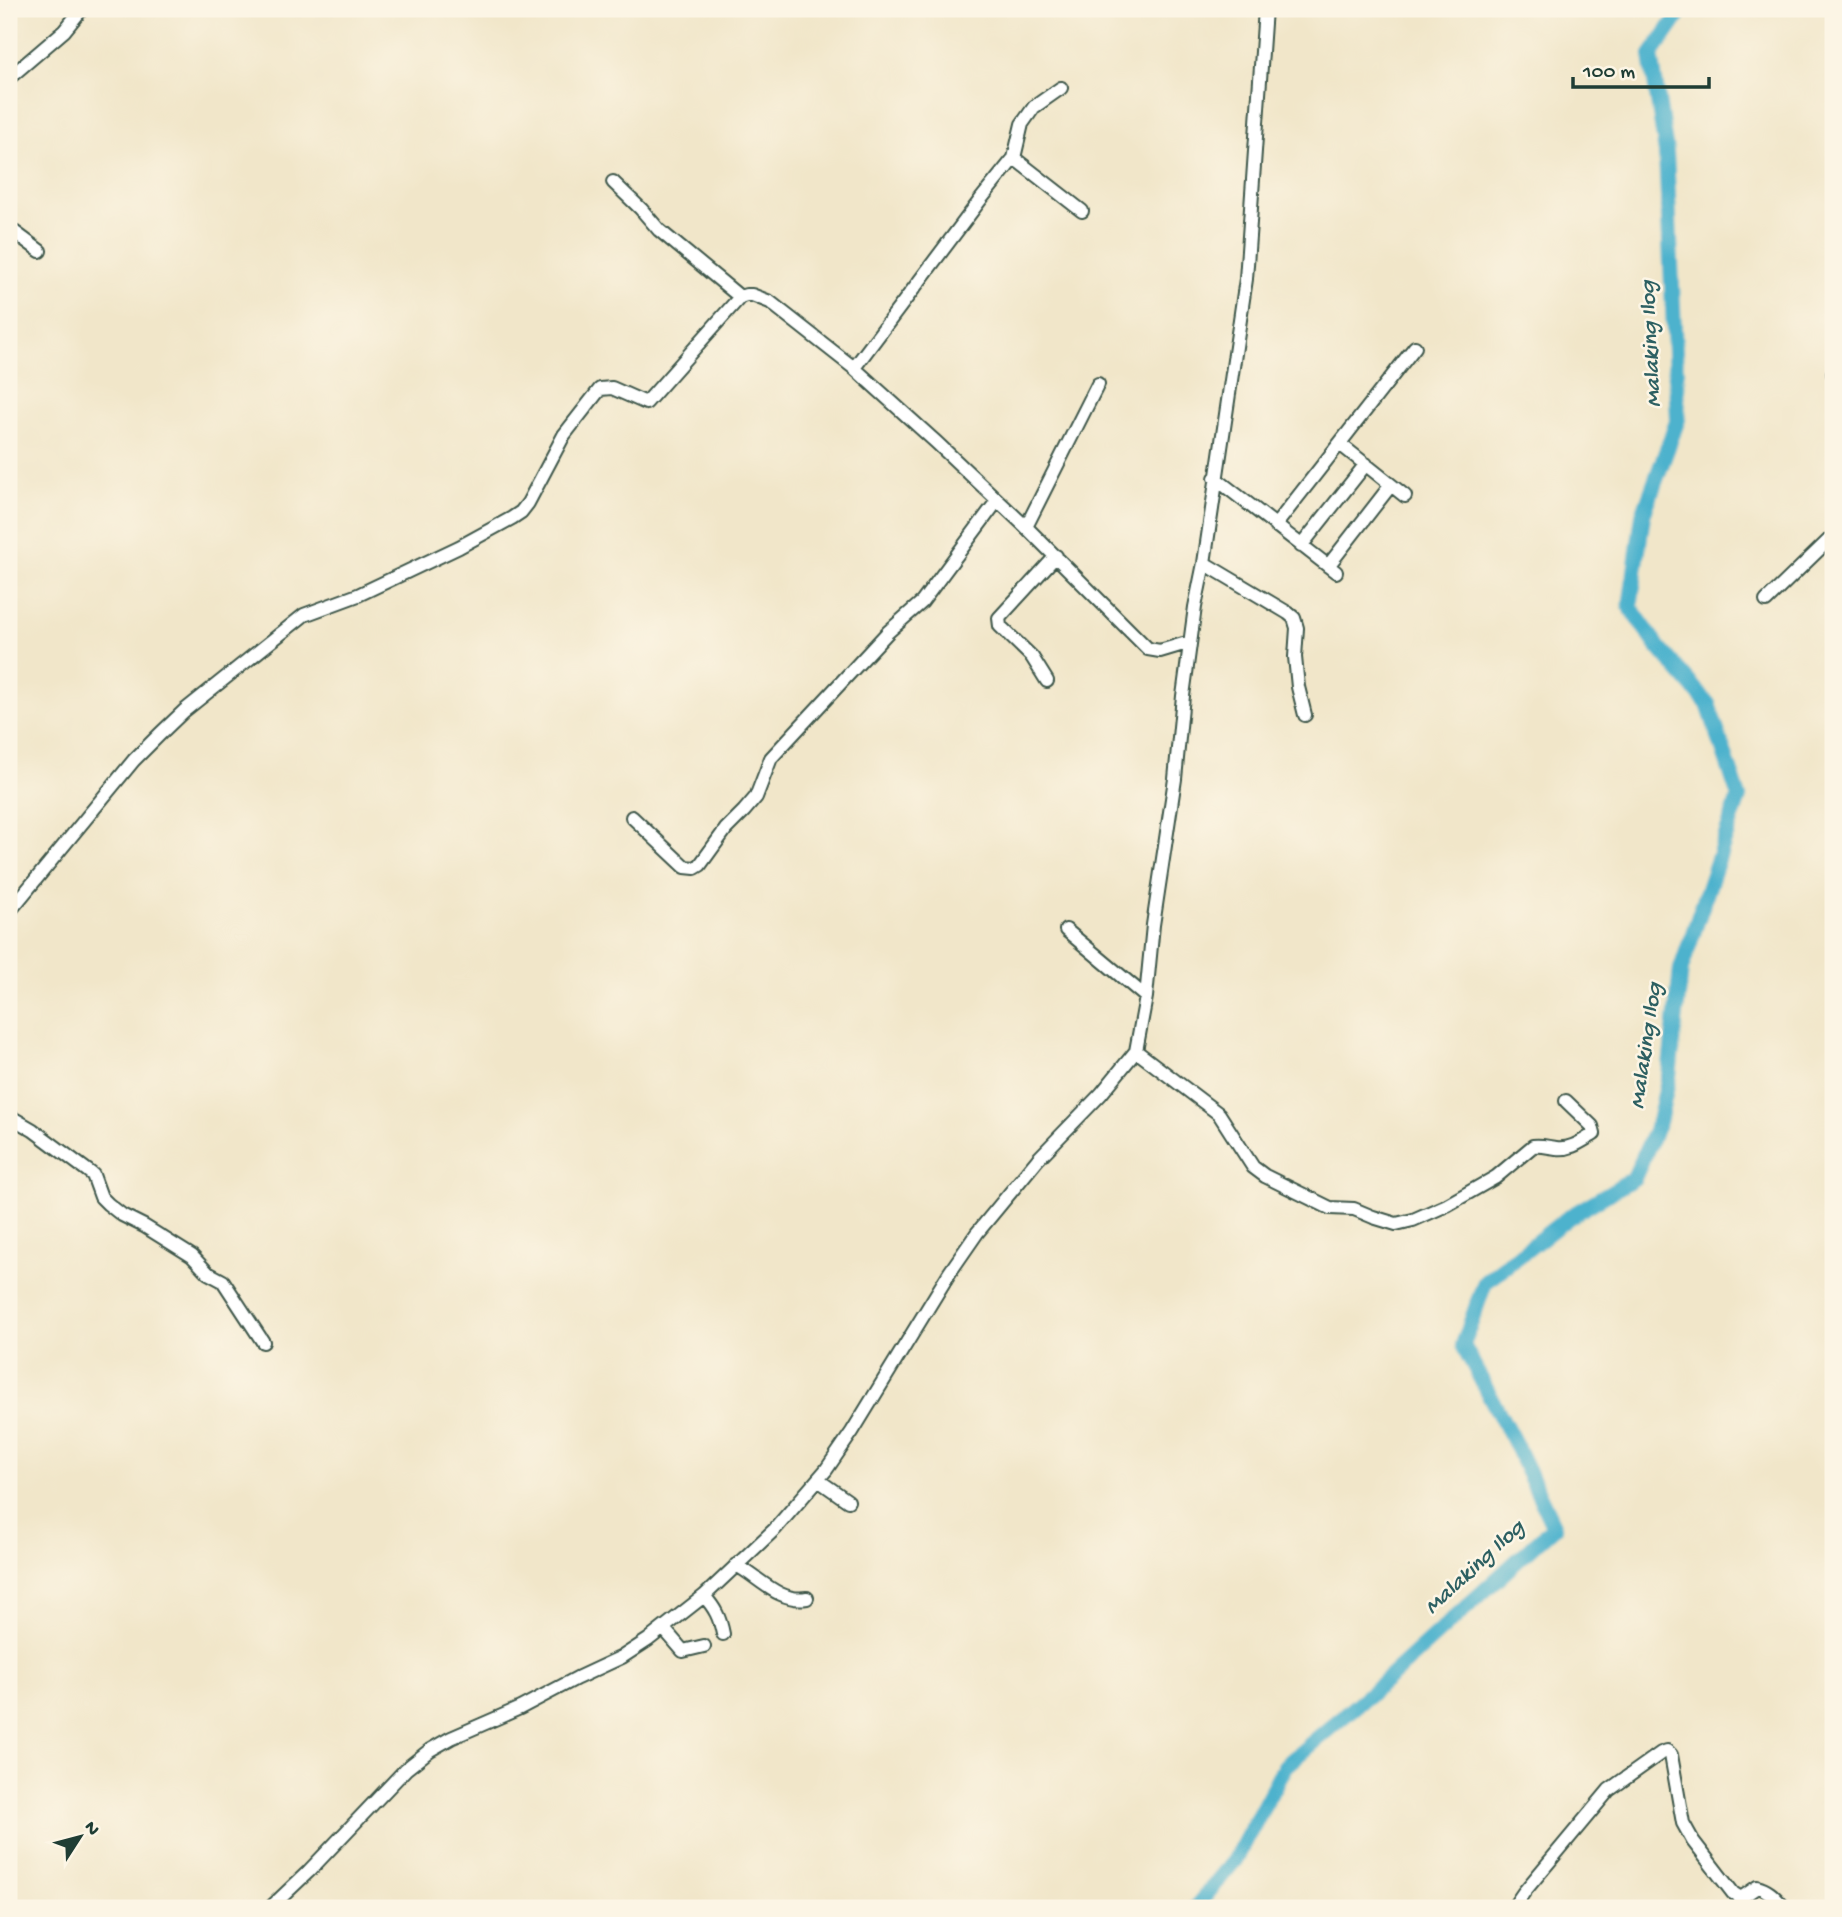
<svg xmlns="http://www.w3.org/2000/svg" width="1842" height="1917" font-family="'Gochi Hand',sans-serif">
  <rect width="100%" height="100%" fill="#fcf5e5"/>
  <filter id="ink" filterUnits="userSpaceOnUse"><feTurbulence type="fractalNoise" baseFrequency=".0143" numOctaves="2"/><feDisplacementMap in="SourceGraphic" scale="14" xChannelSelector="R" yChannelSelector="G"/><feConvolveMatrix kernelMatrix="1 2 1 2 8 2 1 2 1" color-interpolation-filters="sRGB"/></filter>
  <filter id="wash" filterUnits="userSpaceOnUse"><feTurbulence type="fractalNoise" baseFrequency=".00686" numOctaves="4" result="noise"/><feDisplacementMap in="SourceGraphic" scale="28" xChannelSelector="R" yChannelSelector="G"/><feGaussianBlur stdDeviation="1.57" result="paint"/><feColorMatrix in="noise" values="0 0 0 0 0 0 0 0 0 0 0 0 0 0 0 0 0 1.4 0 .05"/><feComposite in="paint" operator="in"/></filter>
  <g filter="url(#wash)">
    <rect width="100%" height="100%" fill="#f1e6c9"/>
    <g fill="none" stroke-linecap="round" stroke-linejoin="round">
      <path stroke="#4eb2cd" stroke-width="16" d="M1195,1908L1235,1860L1285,1766L1392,1675L1554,1527L1514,1442L1463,1345L1485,1282L1569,1217L1634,1178L1659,1122L1669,1076L1681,969L1739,797L1708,704L1658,647L1630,607L1643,515L1678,419L1666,152L1651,55L1683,9"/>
    </g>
  </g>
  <g filter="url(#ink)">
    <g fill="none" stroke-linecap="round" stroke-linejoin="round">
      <g stroke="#3e564a" stroke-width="16">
        <path id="minor" d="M9,78L64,31L82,9
          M1014,158L1082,211
          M613,182L641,209L659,230L740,297
          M9,228L40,251
          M854,368L981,199L1014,158L1022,124L1034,107L1061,88
          M1833,373V374
          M1340,444L1405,496
          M1215,478L1336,572
          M1275,526L1415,347
          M1026,527L1098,384
          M1301,546L1366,464
          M1204,563L1288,613L1294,618L1297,628L1295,657L1298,687L1305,715
          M1328,566L1391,485
          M1766,601L1833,536
          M1047,681L1032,657L1000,626L999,618L1056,556
          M632,817L685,867L695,868L700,865L726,829L744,811L756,797L771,758L888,632L922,602L997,501
          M9,912L134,760L160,734L184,711L304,615L358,595L459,547L512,518L521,512L528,503L564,435L600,389L612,388L646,403L740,297L746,295H752L770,302L854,368L937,443L1026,527L1148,649L1160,651L1190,642
          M1066,930L1146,997
          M1136,1051L1219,1114L1253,1167L1265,1176L1330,1208L1354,1209L1373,1217L1396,1224L1413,1220L1447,1205L1496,1177L1533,1146C1542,1145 1548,1147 1556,1148C1571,1150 1582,1141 1594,1134L1592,1126L1566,1101
          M9,1116L33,1130L88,1171L93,1175L101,1197L108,1204L122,1215L144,1226L192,1256L208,1273L223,1281L263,1342
          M818,1480L848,1501
          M736,1565C759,1577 779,1603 807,1598
          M704,1596C715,1608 720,1618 723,1634
          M664,1629L683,1651L704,1646
          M270,1908L308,1872L406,1769L430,1750L451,1738L520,1708L577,1678L622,1657L648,1640L704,1596L775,1529L826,1470L852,1432L950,1272L977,1233L1038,1159L1101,1094L1136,1051L1146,997L1153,925L1175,779L1183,696L1195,607L1204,563L1246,279L1265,9
          M1513,1908L1524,1892L1609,1790L1661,1753L1667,1751L1671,1755L1683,1823L1693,1841L1733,1893L1741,1898L1757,1887C1770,1890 1776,1899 1785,1908"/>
      </g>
      <use href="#minor" stroke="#fff" stroke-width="12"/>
    </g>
  </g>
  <g text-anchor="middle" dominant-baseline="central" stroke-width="5" stroke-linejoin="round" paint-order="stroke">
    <g font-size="23" font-style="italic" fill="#2d6062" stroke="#fcf5e5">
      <text transform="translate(1652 344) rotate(-93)">Malaking Ilog</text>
      <text transform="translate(1647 1046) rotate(-82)">Malaking Ilog</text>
      <text transform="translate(1475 1568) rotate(-43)">Malaking Ilog</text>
    </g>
  </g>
  <rect width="1842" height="1917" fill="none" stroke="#fcf5e5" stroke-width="35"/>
  <g transform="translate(80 1837) rotate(54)" stroke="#fcf5e5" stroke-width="5" paint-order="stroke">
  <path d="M0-5L12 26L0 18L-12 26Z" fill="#1f3d34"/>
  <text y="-10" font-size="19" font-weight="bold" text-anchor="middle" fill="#1f3d34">N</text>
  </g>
  <path d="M1573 77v10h136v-10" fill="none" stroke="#1f3d34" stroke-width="3.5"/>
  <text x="1583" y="77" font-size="21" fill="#1f3d34" stroke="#fcf5e5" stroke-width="5" paint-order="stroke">100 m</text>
</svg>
